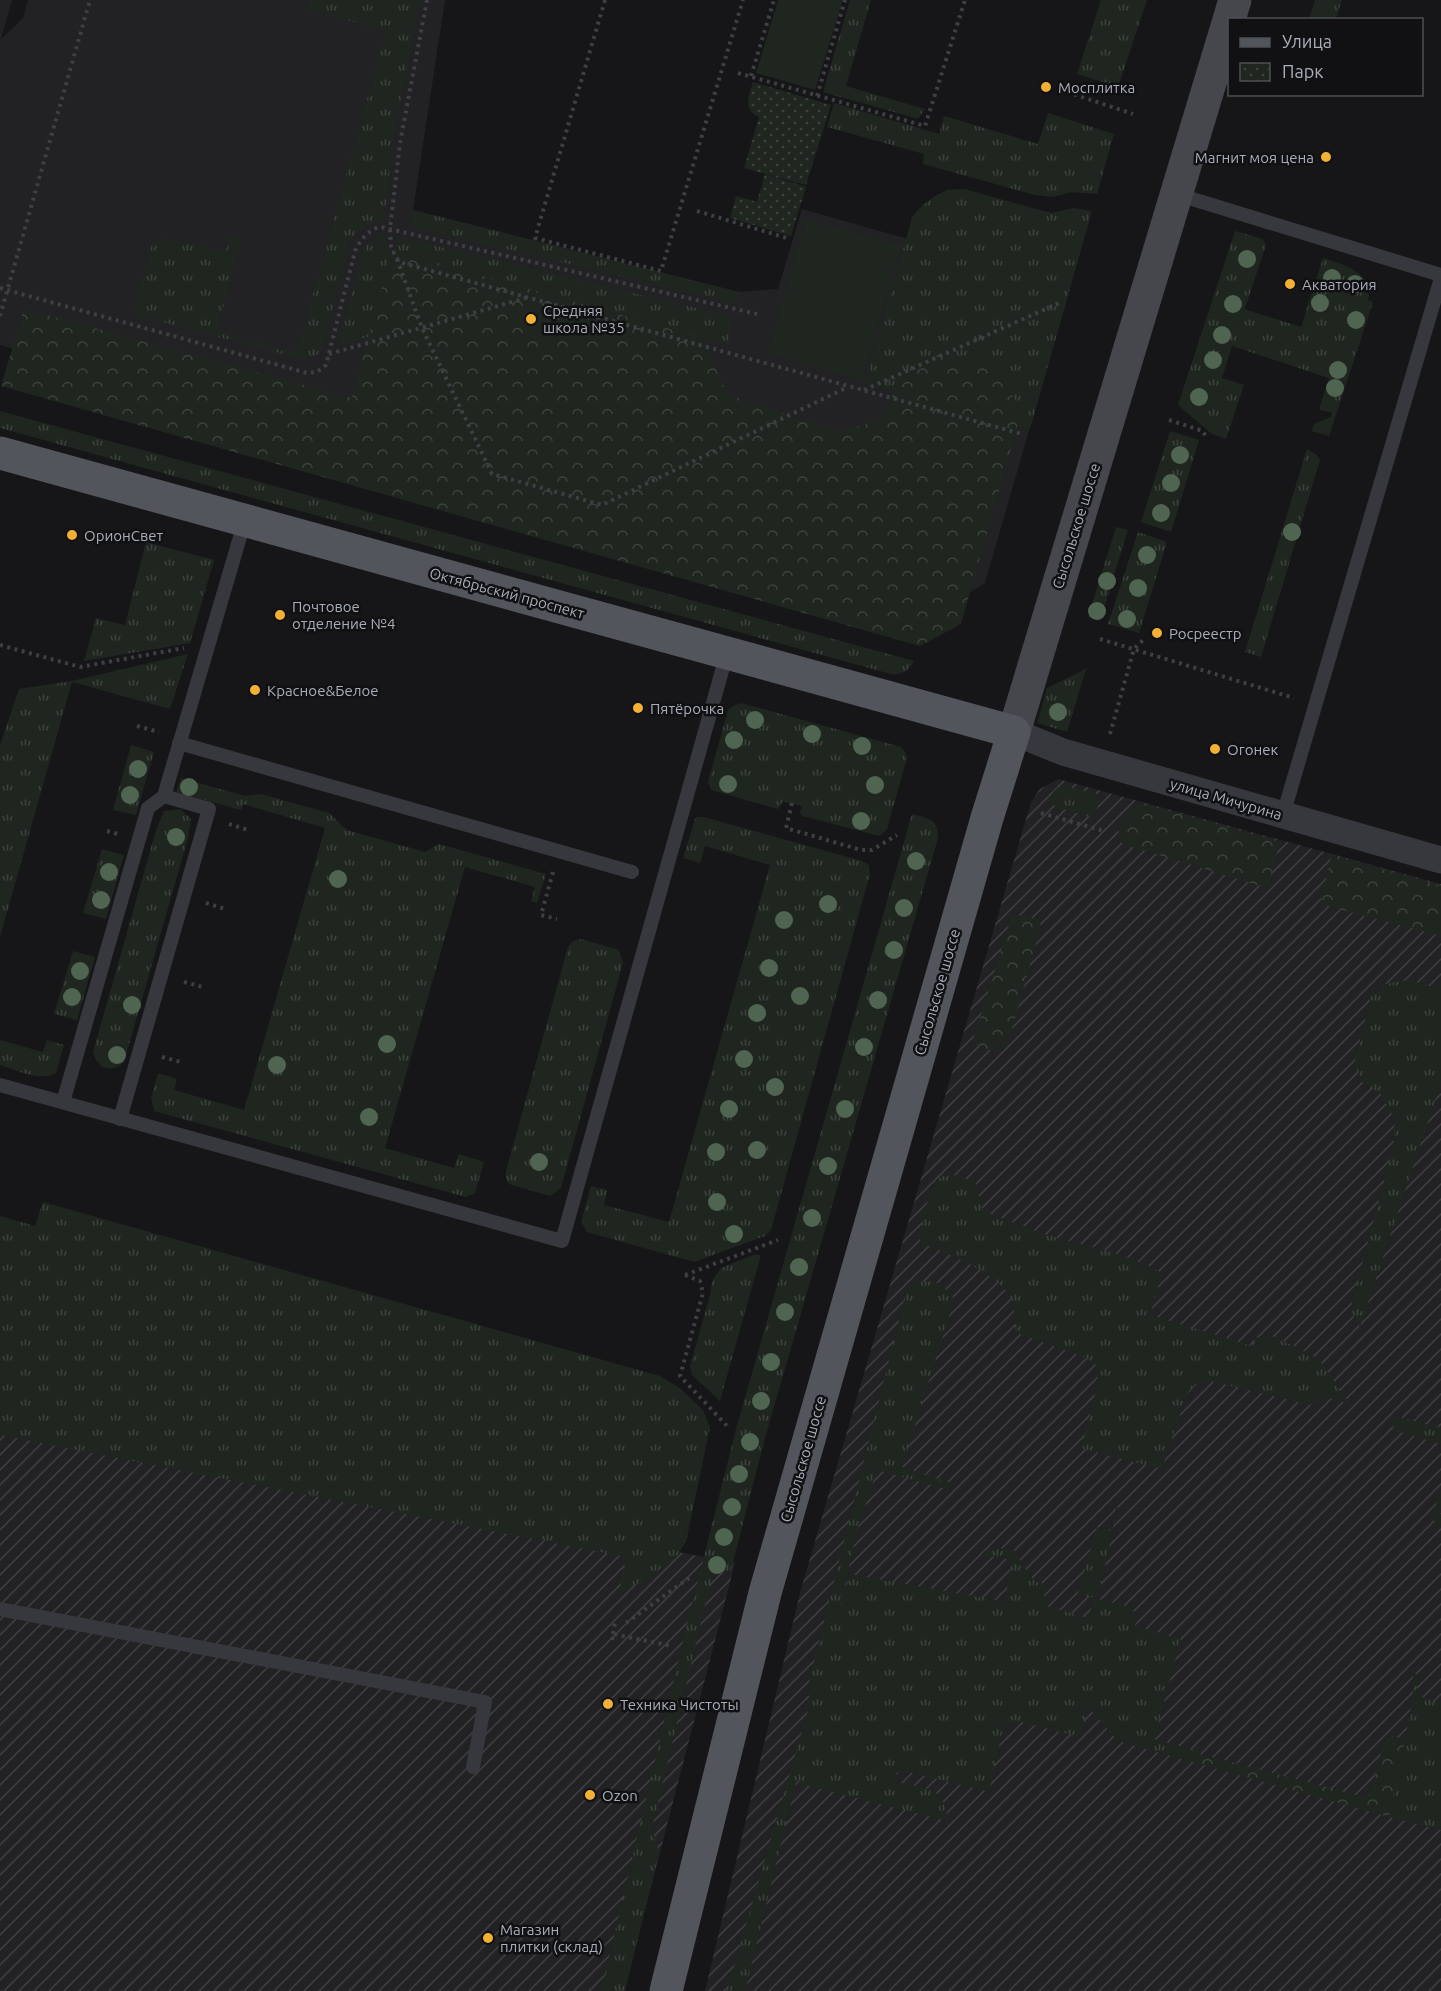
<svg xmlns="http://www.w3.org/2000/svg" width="1441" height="1991" font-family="Ubuntu,sans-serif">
  <defs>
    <pattern id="industrial-furrows" width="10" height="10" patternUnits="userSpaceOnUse" patternTransform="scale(1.5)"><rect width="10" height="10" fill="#222225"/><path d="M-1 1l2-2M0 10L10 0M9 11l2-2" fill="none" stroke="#3f3f43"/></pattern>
    <pattern id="grass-tufts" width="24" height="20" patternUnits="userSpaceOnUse" patternTransform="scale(1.5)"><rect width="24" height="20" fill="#1e261f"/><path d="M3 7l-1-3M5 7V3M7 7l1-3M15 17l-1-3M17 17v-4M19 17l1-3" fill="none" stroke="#3c433d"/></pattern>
    <pattern id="forest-crowns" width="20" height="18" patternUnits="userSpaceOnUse" patternTransform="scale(1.5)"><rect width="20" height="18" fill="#1e261f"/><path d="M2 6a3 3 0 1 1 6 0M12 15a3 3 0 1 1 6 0" fill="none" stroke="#3c433d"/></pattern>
    <pattern id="park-dots" width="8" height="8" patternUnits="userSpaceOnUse" patternTransform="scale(1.5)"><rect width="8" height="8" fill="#1e261f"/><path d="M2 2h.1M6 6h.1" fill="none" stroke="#3c433d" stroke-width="1.8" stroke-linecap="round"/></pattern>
  </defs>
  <rect width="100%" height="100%" fill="#161618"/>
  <path fill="#222225" d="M0,0H12L1,39L23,18L28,0H445L413,210L740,292L778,289L802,209L1071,285L985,583L961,598L931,606L0,345Z"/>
  <path fill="url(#industrial-furrows)" d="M1058,779L1441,884V1991H705L801,1589L1031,802L1040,789Z
    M0,1421L735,1563L624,1991H0Z"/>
  <path fill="url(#grass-tufts)" d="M311,0H420L393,139L384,221C369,222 358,229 350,241L321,351L315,356L302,359L140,316L134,308L153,241L163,238L224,252L227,249L230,236L241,239L217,331L297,353L386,31L308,9Z
    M850,0H871L846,86L925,109L918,119L823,92Z
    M1101,0H1147L1118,87L1077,74Z
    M1315,0H1342L1336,19H1309Z
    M834,103L939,134L944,116L1038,144L1048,113L1114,134L1097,194L1071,192L1054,197L1035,195L923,164L924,154L827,127Z
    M964,189L1051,213L1074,208L1092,211L1030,429L865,383L912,218C918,207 936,194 948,190C953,189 959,190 964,189Z
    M413,210L740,293L737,303L412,227L411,225Z
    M1235,231L1263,239L1266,245L1245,308L1247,310L1301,327L1323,258C1343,264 1375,273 1368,300L1373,302L1329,436L1312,431L1314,424L1331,417L1332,413L1319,409L1329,378L1232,346L1222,378L1244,385L1226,439L1212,434L1178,405Z
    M381,235L385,236L392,264L411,325L338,345L363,254L367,245Z
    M395,236L733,317L727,345L396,252Z
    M0,411L914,661C908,671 903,675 891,674L0,428Z
    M1170,431L1199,440L1171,532L1141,522Z
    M1307,449L1317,455L1320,460L1261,657L1245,652Z
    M1116,527L1128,530L1100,621L1088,617Z
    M1138,532L1167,542L1139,633L1108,624Z
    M146,542L214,560L190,643L84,661L96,618L125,625Z
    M188,654L170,709L72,682L0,937V745L19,689L72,681Z
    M1086,669L1067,732L1037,723L1047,688Z
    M741,703L901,747L905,752L907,758L887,829L879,836L803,816L800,814L802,806L783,801L778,809L711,790L708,782L728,710L733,706Z
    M131,745L154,752L136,815L113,810Z
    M181,778L245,796L261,794L329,813L347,830L425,852L439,844L546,874L537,903L531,901L535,887L465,867L385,1148L454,1168L459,1154L484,1162L475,1193L466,1197L154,1111L151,1098L158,1073L177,1079L174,1090L244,1110L325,828L243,804L241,810L176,792Z
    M1063,786L1095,793L1099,798C1099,806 1097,812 1090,817L1056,807L1051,802C1051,793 1054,788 1063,786Z
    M180,809L191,819L188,838L124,1062C111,1074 97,1069 93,1052L156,830L164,811Z
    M912,814C929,819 938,818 938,838L765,1438L731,1570L712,1576L652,1828L659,1853L625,1991H601L687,1624L736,1429Z
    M698,817H704L862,861L869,865L870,874L771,1230L765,1236L694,1262L587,1232L581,1222L591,1186L607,1190L604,1205L669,1222L770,865L705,846L700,863L683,858L695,819Z
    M102,849L124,855L106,919L83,913Z
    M581,939L619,950L623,963L561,1188L550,1196L509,1184L506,1179V1171L568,947L573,941Z
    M73,951L95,957L77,1020L54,1014Z
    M1408,980L1430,986L1441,985V1082L1360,1327L1352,1314V1302L1393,1148L1395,1120L1381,1094L1362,1082L1354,1064L1371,996L1385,984Z
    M0,1040L43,1052L47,1040L64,1045L56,1073C40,1082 16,1070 0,1065Z
    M955,1175L976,1182L982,1210C1008,1220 1034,1232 1061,1239C1096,1248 1131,1255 1162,1273L1150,1315L1252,1346L1255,1338L1263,1336H1272L1310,1354L1320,1361L1350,1404L1324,1397L1310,1405L1211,1381C1199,1381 1194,1384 1187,1394L1163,1465L1157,1468L1084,1449L1082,1447L1098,1382L1096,1365L1084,1357L1017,1333C1013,1324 1016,1311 1012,1301C998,1270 949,1256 920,1242C920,1229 929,1184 941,1177C945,1175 951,1176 955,1175Z
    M43,1202L660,1376L681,1389L703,1410L710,1427L686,1542L675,1558L651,1576L619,1594L626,1557L0,1435V1216L35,1226Z
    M753,1255H761L720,1401L692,1375L690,1366L710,1295L712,1281L721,1268Z
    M927,1281L939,1283L953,1297L951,1310L902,1467L950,1483L946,1488H943L877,1470L856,1534L840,1610L850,1574L1005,1602L1012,1560L981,1555C990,1545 1003,1548 1015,1551L1024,1567L1035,1582L1047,1584L1042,1605L1088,1618L1094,1598L1078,1593L1097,1527L1110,1531L1122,1486L1098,1599L1131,1607L1136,1616L1135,1626L1181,1639L1154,1739L1201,1752L1199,1764L1118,1741L1087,1706L1081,1737L1013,1720L1003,1728L989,1792L905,1771L896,1773L897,1782C927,1789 944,1785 948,1821L801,1784L797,1778L745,1991H727L809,1707V1682L905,1296L913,1284Z
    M1394,1416L1441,1428V1444L1393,1430Z
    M1441,1486V1504L1438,1513L1441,1514V1527L1434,1521L1433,1515Z
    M1413,1668C1419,1676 1415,1687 1419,1696L1441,1703V1830L1389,1817L1404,1743L1402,1739L1406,1734L1413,1696Z"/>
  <path fill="url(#forest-crowns)" d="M392,250L702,338L727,394L837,432L879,421L901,379L939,354L994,368L1022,410L961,624L920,646L1,386L24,309L352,398Z
    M1147,805L1280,842L1267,888L1123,844C1115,836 1119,820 1128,812C1133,807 1140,806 1147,805Z
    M1332,854L1441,886V936L1320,904Z
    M1018,915L1036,919L1041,925L1008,1044C996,1056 986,1049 972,1043L1011,918Z
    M1394,1736L1402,1739L1404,1743L1389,1817L1199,1764L1201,1754L1363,1797L1370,1795L1383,1745L1388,1738Z"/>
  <path fill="url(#park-dots)" d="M753,82L831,105L806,185L765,174L806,187L791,236L730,218L736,196L757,202L765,174L744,168L759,117C742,110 749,96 753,82Z"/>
  <path fill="#1e261f" d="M778,0H843L815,90L756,73Z
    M806,219L901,246L862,380L767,353Z"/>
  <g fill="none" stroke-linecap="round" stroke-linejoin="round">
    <path stroke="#3d3f44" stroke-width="4" stroke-dasharray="3 4.5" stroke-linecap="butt" d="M427,0L400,143L390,229L391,246L396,258L403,263L1022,434
      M605,0L535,238L661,271L743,0
      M738,73L925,126L965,0
      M751,76L774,0
      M1067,92L1133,114
      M817,96L845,0
      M697,211L790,239
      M397,259L422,328L492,474L602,505L848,387
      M0,288L307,373L317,372L326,365L355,251C360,240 369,229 381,227L757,314
      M0,316L90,0
      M329,354L526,298
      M864,390L1059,303
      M1169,420L1203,431L1206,437
      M1100,639L1294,698
      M0,645L80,667L184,648
      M137,726L159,732
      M1110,734L1134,649L1143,640
      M792,803L786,828L861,850H872L897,835
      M1041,813L1104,831
      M229,824L248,830
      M107,831L118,834
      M553,872L541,915L557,919
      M206,903L225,909
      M184,982L203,987
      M162,1057L181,1062
      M685,1275L700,1281L703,1293L680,1376L729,1428
      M685,1275L778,1240
      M626,1623L689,1578
      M613,1634L615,1621
      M612,1640L613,1634L672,1646"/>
    <path stroke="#37383d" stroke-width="14" d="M1176,194L1441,275
      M179,743L632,872
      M1283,815L1441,278
      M0,1085L562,1241L727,653
      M63,1102L148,808L164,796L245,520
      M120,1119L209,809L164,796
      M0,1609L485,1702L473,1767"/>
    <path stroke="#37383d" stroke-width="27" d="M1014,732L1063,752L1441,860"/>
    <path stroke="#45474d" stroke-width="33" d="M1014,732L1235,0"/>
    <path stroke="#53555c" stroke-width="33" d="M0,453L1014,732L987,818L765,1593L666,1991"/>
  </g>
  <g fill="#506452">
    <circle cx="1247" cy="259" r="9"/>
    <circle cx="1332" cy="278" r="9"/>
    <circle cx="1355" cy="284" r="9"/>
    <circle cx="1320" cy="303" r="9"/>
    <circle cx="1233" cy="304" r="9"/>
    <circle cx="1356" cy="320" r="9"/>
    <circle cx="1222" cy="335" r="9"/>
    <circle cx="1213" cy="360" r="9"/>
    <circle cx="1338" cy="370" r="9"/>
    <circle cx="1335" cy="388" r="9"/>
    <circle cx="1199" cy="397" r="9"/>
    <circle cx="1180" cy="455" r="9"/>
    <circle cx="1171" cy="483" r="9"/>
    <circle cx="1161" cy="513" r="9"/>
    <circle cx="1292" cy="532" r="9"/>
    <circle cx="1147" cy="555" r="9"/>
    <circle cx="1107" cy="581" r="9"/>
    <circle cx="1138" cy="588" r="9"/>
    <circle cx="1097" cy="611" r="9"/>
    <circle cx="1127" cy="619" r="9"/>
    <circle cx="1058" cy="712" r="9"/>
    <circle cx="755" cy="720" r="9"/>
    <circle cx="812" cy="734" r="9"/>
    <circle cx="734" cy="740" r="9"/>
    <circle cx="862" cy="746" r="9"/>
    <circle cx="138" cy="769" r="9"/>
    <circle cx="728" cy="784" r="9"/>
    <circle cx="875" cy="785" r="9"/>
    <circle cx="189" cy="787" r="9"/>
    <circle cx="130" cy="795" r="9"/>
    <circle cx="861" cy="821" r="9"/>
    <circle cx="176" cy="837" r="9"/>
    <circle cx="916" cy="861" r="9"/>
    <circle cx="109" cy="872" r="9"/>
    <circle cx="338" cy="879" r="9"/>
    <circle cx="101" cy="900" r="9"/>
    <circle cx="828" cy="904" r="9"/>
    <circle cx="904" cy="908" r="9"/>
    <circle cx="784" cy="920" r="9"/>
    <circle cx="894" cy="950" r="9"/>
    <circle cx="769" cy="968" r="9"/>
    <circle cx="80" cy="971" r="9"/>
    <circle cx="800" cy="996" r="9"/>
    <circle cx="72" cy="997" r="9"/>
    <circle cx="878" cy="1000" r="9"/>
    <circle cx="132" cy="1005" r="9"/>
    <circle cx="757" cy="1013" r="9"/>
    <circle cx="387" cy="1044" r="9"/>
    <circle cx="864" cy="1047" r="9"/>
    <circle cx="117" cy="1055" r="9"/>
    <circle cx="744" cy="1059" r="9"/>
    <circle cx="277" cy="1065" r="9"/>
    <circle cx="775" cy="1087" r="9"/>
    <circle cx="729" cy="1109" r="9"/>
    <circle cx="845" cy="1109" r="9"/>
    <circle cx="369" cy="1117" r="9"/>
    <circle cx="757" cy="1150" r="9"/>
    <circle cx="716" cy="1152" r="9"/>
    <circle cx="539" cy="1162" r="9"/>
    <circle cx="828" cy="1166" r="9"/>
    <circle cx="717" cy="1202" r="9"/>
    <circle cx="812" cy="1218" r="9"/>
    <circle cx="734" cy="1234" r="9"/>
    <circle cx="799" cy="1267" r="9"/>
    <circle cx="785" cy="1312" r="9"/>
    <circle cx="771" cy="1362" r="9"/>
    <circle cx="761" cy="1401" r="9"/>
    <circle cx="750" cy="1442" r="9"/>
    <circle cx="739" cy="1474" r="9"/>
    <circle cx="732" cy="1507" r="9"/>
    <circle cx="724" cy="1537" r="9"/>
    <circle cx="717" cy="1565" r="9"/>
  </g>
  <g fill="#f2b134" stroke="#111113" stroke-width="2">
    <circle cx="1046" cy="87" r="6"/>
    <circle cx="1326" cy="157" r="6"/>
    <circle cx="1290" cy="284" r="6"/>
    <circle cx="531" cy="319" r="6"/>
    <circle cx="72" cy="535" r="6"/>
    <circle cx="280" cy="615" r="6"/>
    <circle cx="1157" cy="633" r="6"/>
    <circle cx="255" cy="690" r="6"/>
    <circle cx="638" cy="708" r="6"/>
    <circle cx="1215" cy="749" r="6"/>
    <circle cx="608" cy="1704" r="6"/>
    <circle cx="590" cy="1795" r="6"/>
    <circle cx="488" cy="1938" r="6"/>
  </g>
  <g text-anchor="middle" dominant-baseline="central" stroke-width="5" stroke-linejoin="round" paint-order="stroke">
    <g font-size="15" fill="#a8adb8" stroke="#111113" text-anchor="start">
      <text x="1058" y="87">Мосплитка</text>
      <text x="1314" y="157" text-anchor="end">Магнит моя цена</text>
      <text x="1302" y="284">Акватория</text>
      <text x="543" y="310">Средняя<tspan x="543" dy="17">школа №35</tspan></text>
      <text x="84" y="535">ОрионСвет</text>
      <text x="292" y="606">Почтовое<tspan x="292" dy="17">отделение №4</tspan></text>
      <text x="1169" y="633">Росреестр</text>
      <text x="267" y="690">Красное&amp;Белое</text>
      <text x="650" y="708">Пятёрочка</text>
      <text x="1227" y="749">Огонек</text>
      <text x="620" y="1704">Техника Чистоты</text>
      <text x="602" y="1795">Ozon</text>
      <text x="500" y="1929">Магазин<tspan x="500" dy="17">плитки (склад)</tspan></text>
    </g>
    <g font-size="15" fill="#a8adb8" stroke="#111113">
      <text transform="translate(1076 526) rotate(-73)">Сысольское шоссе</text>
      <text transform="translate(507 593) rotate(15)">Октябрьский проспект</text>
      <text transform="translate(1226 799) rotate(16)">улица Мичурина</text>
      <text transform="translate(937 992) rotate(-74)">Сысольское шоссе</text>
      <text transform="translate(803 1459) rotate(-74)">Сысольское шоссе</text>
    </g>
  </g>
  <rect x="1228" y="18" width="195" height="78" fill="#111113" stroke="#4d4f55" stroke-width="1.5"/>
  <rect x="1240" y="38" width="30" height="9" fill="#53555c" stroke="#4d4f55" stroke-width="1.5"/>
  <text x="1282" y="48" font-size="18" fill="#a8adb8">Улица</text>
  <rect x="1240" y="63" width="30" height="18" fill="url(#park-dots)" stroke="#4d4f55" stroke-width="1.5"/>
  <text x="1282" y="78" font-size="18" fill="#a8adb8">Парк</text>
</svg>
